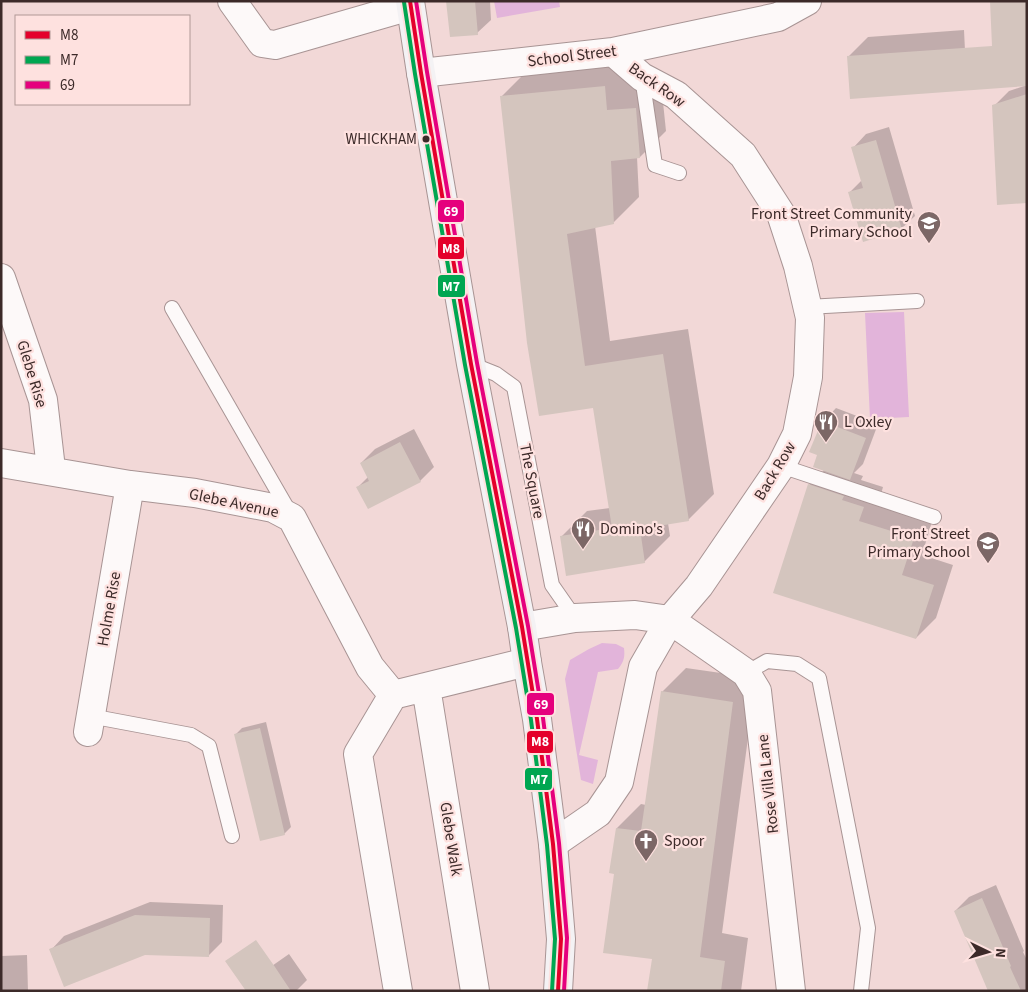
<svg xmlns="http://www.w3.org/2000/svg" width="1028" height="992" font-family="'Source Sans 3',sans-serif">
  <rect width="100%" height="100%" fill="#f2d8d7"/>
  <path fill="#e2b4da" d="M494,1H559L560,7L497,18Z
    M904,312L909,417L870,419L865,313Z
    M602,643L616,644L624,648C625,657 624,662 618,669L598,672L579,755L598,760L593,784L581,780L565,679L570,660L589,649Z"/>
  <path fill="#0003" d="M448,1H490L491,20L477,33Z
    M1027,1V201L995,105L1009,91L1024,86Z
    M964,30L966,71L848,57L868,37Z
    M631,61L661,83L666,131L640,157H637L639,197L614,222L595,226L610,341L688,329L714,494L688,520L668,523L670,536L644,562L561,537L587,511L610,508L594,406L502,96L527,71Z
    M889,127L915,216L901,229L850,192L862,180L853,148L866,134Z
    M836,408L878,424L863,464L854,473L863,476L861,480L883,487L879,501L933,518L922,555L953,565L936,618L916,638L809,485L824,470L819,454L823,422Z
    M414,429L434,467L420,481L358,487L368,477L361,463L375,449Z
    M686,668L756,678L722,933L748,938L741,991H648L653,958L615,873L610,872L617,828L641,804L646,805L662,692Z
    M266,722L291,827L284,834L236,734L242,728Z
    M996,885L1024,951L1023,952L1027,960V991H990L955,911L969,897Z
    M150,902L223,905L222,942L208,956L51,950L64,936Z
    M289,954L307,980L296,991H247L259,975Z
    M27,955L28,991H1V956Z"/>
  <path fill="#d4c5be" d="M446,1H475L478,35L450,37Z
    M990,1H1027V86L850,99L847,56L992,46Z
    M605,86L607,110L636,108L640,158L611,161L614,224L567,234L585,366L663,354L689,521L640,529L645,563L566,576L560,536L612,528L593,408L539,416L527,343L500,96Z
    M1027,94V203L997,205L992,105Z
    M876,140L902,230L863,242L848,192L863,188L851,147Z
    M822,421L866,438L850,480L813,467L817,455L809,452Z
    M400,442L421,482L368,509L356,487L369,481L360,463Z
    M808,484L844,496L842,500L864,507L859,521L914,538L902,575L934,585L916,639L773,593Z
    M661,691L733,702L700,957L725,961L721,991H647L652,959L603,953L614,874L609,873L616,828L641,831Z
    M260,728L285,835L260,841L234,734Z
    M982,898L1011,966L1010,967L1021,991H988L954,911Z
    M135,915L210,918L209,957L145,955L64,987L49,949Z
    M256,940L275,967L291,991H246L225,961Z"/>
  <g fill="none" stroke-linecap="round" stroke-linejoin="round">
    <g stroke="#a89494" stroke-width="16">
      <path id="lane" d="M642,77L655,165L679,173
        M807,307L917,301
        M172,308L290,513
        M471,364L496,374L514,387L552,585L575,618
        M781,466L934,517
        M746,673L767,661L797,664L819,678L868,928L861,991
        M90,716L191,735L209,746L232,836"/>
    </g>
    <g stroke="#a89494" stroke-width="30">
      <path id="street" d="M232,1L262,43L275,45L410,6
        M421,73L613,52L778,17L807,1
        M1,278L43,400L50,460V471
        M1,463L130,485L195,493L273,508L292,518L370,667L393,695
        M522,627L575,618L635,615L670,620L746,673L757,691L791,991
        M426,687L475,991
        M88,732L130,485
        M553,844L598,813L619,782L643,667L670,620L699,586L781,466L797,434L808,377L810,318L798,266L781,214L743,155L676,95L642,77L613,52
        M398,991L358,754L393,695L527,662"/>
    </g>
    <g stroke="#a89494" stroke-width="30">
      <path id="secondary" d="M410,1L421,73L471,364L522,627L527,662L537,719L553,844L561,939L558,991"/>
    </g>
    <use href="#lane" stroke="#fdf9f9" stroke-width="14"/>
    <use href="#street" stroke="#fdf9f9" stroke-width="28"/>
    <use href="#secondary" stroke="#f4f2f4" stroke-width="28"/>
    <g stroke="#fee1df" stroke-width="8">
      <path id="bus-1" d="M410,1L421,73L471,364L522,627L537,719L553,844L561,939L558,991"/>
    </g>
    <g stroke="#fee1df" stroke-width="8">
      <path id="bus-2" d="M404,2L415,74L465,365L516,628L531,720L547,845L555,939L552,991"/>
    </g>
    <g stroke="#fee1df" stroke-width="8">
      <path id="bus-3" d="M416,1L427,72L477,363L528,626L543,718L559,843L567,938L564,991"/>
    </g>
    <use href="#bus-1" stroke="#e4002b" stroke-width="4"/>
    <use href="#bus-2" stroke="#00a651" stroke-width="4"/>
    <use href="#bus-3" stroke="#e5007d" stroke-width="4"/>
  </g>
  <defs>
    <g id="school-pin" transform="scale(1.25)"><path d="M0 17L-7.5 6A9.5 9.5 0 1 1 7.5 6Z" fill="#7c6766" stroke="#fee1df"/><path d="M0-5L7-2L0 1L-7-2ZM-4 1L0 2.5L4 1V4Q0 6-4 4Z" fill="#fff"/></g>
    <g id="restaurant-pin" transform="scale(1.25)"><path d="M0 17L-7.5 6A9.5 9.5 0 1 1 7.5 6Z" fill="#7c6766" stroke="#fee1df"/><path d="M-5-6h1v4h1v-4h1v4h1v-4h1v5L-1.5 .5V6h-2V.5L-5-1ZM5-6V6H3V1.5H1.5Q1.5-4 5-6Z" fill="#fff"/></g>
    <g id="church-pin" transform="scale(1.25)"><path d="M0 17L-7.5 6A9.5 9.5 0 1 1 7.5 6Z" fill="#7c6766" stroke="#fee1df"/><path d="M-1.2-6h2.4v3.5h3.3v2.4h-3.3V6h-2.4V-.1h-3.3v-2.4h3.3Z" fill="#fff"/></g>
  </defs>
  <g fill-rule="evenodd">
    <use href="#school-pin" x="929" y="223"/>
    <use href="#restaurant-pin" x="826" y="422"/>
    <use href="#restaurant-pin" x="583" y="529"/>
    <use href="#school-pin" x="988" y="543"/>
    <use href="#church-pin" x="646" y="841"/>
  </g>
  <circle fill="#3c2a29" stroke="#fee1df" stroke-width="2" cx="426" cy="139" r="4.5"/>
  <g text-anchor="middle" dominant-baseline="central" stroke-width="4.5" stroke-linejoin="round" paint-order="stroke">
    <g font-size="15" fill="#3c2a29" stroke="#fee1df" text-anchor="end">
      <text x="417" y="139">WHICKHAM</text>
    </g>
    <g font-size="16" fill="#3c2a29" stroke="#fee1df">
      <text transform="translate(572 56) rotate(-7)">School Street</text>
      <text transform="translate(657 85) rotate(35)">Back Row</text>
      <text transform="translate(32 374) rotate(73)">Glebe Rise</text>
      <text transform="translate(775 471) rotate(-59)">Back Row</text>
      <text transform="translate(532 481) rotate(79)">The Square</text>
      <text transform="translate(234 503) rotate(12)">Glebe Avenue</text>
      <text transform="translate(109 609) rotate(-80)">Holme Rise</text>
      <text transform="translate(768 784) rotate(-96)">Rose Villa Lane</text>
      <text transform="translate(451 839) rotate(81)">Glebe Walk</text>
    </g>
    <g font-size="16" fill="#3c2a29" stroke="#fee1df" text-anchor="start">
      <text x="912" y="214" text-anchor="end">Front Street Community<tspan x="912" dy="18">Primary School</tspan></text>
      <text x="844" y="422">L Oxley</text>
      <text x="600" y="529">Domino's</text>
      <text x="970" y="534" text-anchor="end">Front Street<tspan x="970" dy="18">Primary School</tspan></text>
      <text x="664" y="841">Spoor</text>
    </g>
  </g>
  <g stroke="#fee1df" stroke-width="2">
    <rect x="437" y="199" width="28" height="24" rx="5" fill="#e5007d"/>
    <rect x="437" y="236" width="28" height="24" rx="5" fill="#e4002b"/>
    <rect x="437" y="274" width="29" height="24" rx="5" fill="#00a651"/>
    <rect x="526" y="692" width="29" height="24" rx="5" fill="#e5007d"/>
    <rect x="526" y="730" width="28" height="24" rx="5" fill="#e4002b"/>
    <rect x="524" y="767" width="29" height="24" rx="5" fill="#00a651"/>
  </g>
  <g font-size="14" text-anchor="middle" font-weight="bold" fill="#fff">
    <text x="451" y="216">69</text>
    <text x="451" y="253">M8</text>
    <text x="451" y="291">M7</text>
    <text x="541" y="709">69</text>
    <text x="540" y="746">M8</text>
    <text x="539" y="784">M7</text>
  </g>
  <rect width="1028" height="992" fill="none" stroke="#3c2a29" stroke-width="5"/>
  <rect x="15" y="15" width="175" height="90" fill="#fee1df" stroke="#b09896"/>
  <rect x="25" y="31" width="25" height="8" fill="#e4002b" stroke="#b09896"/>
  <text x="60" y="40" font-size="15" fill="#3c2a29">M8</text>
  <rect x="25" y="56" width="25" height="8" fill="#00a651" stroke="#b09896"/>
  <text x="60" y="65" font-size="15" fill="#3c2a29">M7</text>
  <rect x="25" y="81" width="25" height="8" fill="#e5007d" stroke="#b09896"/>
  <text x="60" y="90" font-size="15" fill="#3c2a29">69</text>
  <g transform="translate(988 952) rotate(95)" stroke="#fee1df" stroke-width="4" paint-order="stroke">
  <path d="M0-4L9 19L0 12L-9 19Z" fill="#3c2a29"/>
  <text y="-8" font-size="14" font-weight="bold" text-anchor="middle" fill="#3c2a29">N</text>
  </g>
</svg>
